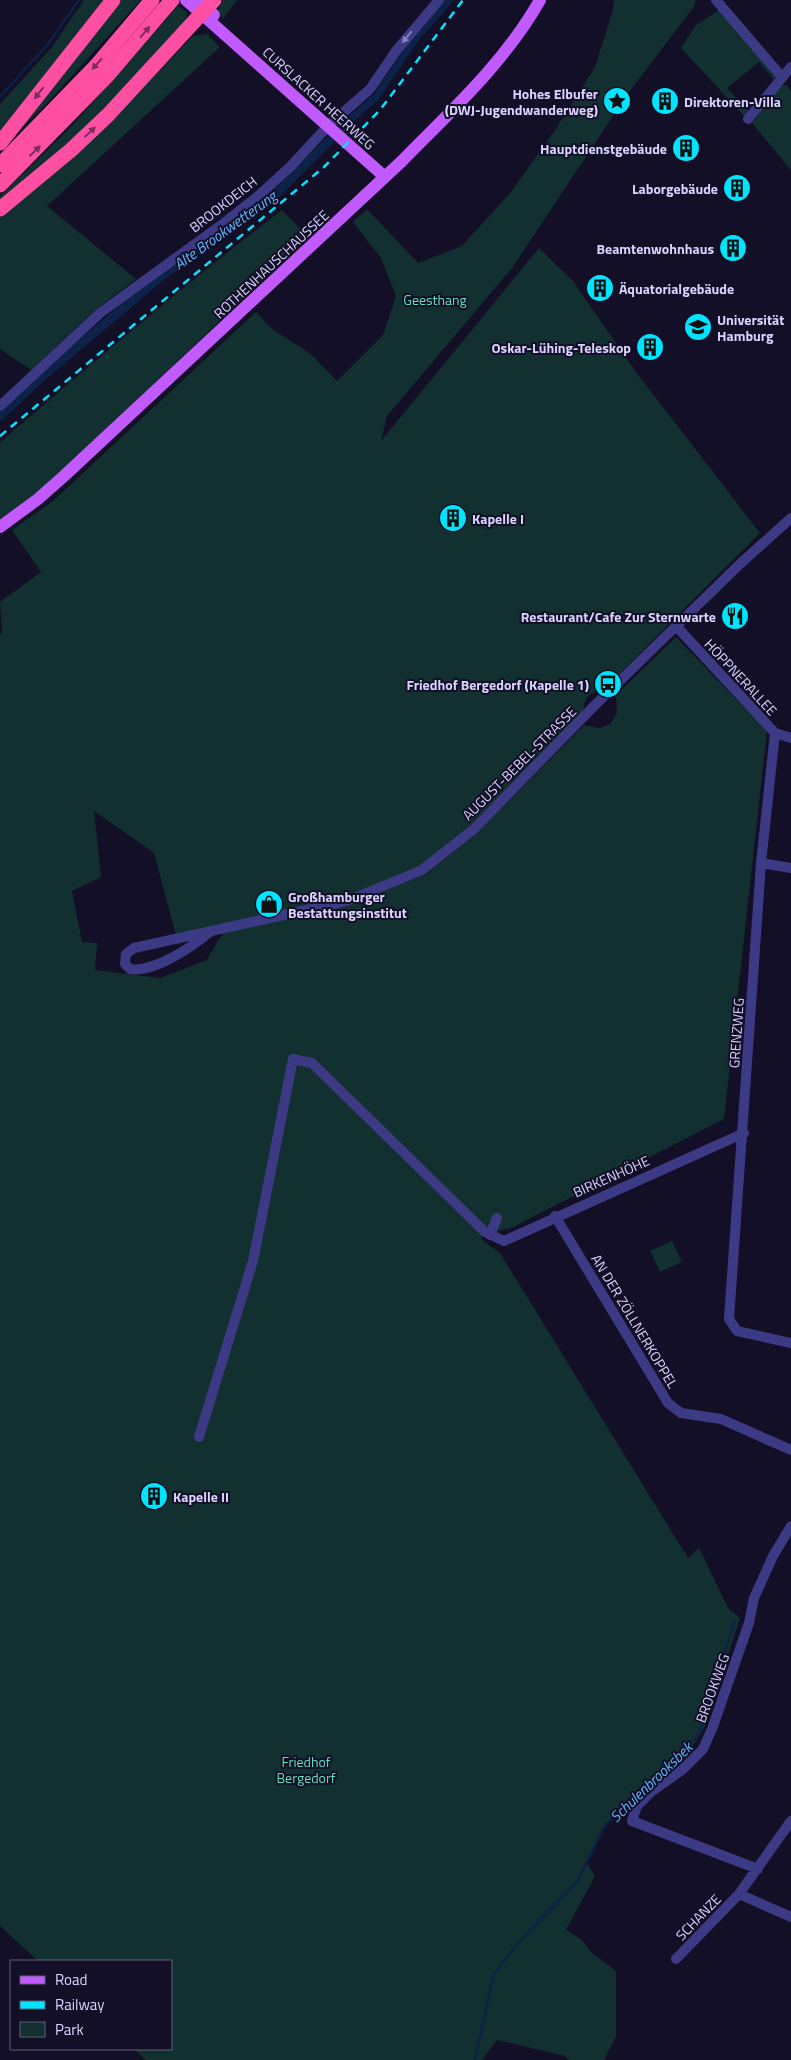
<svg xmlns="http://www.w3.org/2000/svg" width="791" height="2060" font-family="'Titillium Web',sans-serif">
  <rect width="100%" height="100%" fill="#130f26"/>
  <path fill="#12302f" d="M84,0H106L0,131V104L52,47Z
    M121,0H141L51,99L26,124L17,128Z
    M223,0H237L223,19L218,11Z
    M614,0H696L693,8L629,92L512,268L387,416L381,441L539,248L573,281L636,372L760,533L602,691C590,691 583,699 584,711L471,825L420,866L343,898L176,935L154,853L94,811L101,877L72,891L82,942L97,943L95,970L160,978L207,960L219,939L225,932L345,906L426,874L476,834L584,725L599,728L610,724L617,713L616,695L676,637L767,731L724,1119L509,1229L493,1231L487,1228L481,1239L500,1253L688,1558L699,1548L728,1608L740,1618L705,1726L695,1743L675,1765L630,1800L610,1820L604,1827L587,1863L595,1876L566,1930L582,1940L592,1953L616,1971V2037L604,2060H569L565,2056L497,2040L482,2060H146L134,2049H171V1961H38L0,1926V634L2,633L0,602L41,572L12,530L53,501L256,312L272,329L311,354L337,381L383,335L396,296L381,258L353,222L367,209L418,263L462,246L511,192L555,130L595,67L613,10Z
    M178,6L187,12L186,22L96,119L0,201V196L69,129Z
    M719,10L775,75L774,80L759,62L727,88L750,113L746,118L681,48L695,26Z
    M207,34L220,47L47,206L136,279L95,310L31,370L0,349V215L112,119L193,36Z
    M786,85L791,91V170L752,123L780,86Z
    M282,210L308,237L60,473L34,495L0,519V442C93,363 185,284 282,210Z
    M672,1241L682,1262L660,1272L650,1251Z"/>
  <path fill="#0c2248" d="M431,22L379,99L345,129L339,124L374,94L421,23Z"/>
  <g fill="none" stroke-linecap="round" stroke-linejoin="round">
    <path stroke="#0c2248" stroke-width="2.5" d="M0,97L48,44L79,0
      M475,2060L494,1973L519,1942L577,1882L604,1827L610,1820L696,1738L702,1726L735,1620"/>
    <path stroke="#0c2248" stroke-width="9" d="M422,30L448,0
      M0,416L44,375L164,274L271,199L350,120"/>
    <path stroke="#3d3a85" stroke-width="10" d="M716,0L782,77
      M748,119L791,67
      M0,406L100,313L224,223L257,197L290,167L328,126L370,89L396,51L439,0
      M676,626L775,733L791,738
      M775,733L761,863L729,1319L737,1331L791,1343
      M761,863L791,868
      M210,932C193,946 154,973 130,969L125,964L126,954L134,948L347,901L422,870L474,829L595,705L740,564L791,518
      M555,1216L668,1403L681,1413L721,1419L791,1450
      M490,1235L497,1218
      M199,1437L253,1261L293,1059L312,1063L485,1232L504,1241L744,1133
      M758,1869L632,1821L637,1806L651,1792L682,1770L703,1749L712,1729L749,1623L754,1598L773,1556L791,1526
      M739,1894L791,1917
      M676,1959L739,1894L791,1821"/>
    <path stroke="#c25bff" stroke-width="12" d="M186,0L385,177
      M199,0L214,15
      M0,527L38,499L64,476L402,161C451,111 505,62 540,0"/>
    <path stroke="#ff4fa3" stroke-width="15" d="M0,143L113,0
      M0,165L96,66L152,0
      M0,185L107,76L172,0
      M0,209L71,150L108,115L214,0"/>
    <path stroke="#00e5ff" stroke-width="2.5" stroke-dasharray="8 6" stroke-linecap="butt" d="M0,436L324,167L380,110L463,0"/>
  </g>
  <defs><path id="oneway-solid" d="M-6-.8H1V-3.2L6.5 0L1 3.2V.8H-6Z" transform="scale(1.25)"/></defs>
  <g fill="#7d2c5e">
    <use href="#oneway-solid" transform="translate(145 32) rotate(-49)"/>
    <use href="#oneway-solid" transform="translate(97 64) rotate(132)"/>
    <use href="#oneway-solid" transform="translate(39 93) rotate(128)"/>
    <use href="#oneway-solid" transform="translate(90 132) rotate(-43)"/>
    <use href="#oneway-solid" transform="translate(35 151) rotate(-44)"/>
  </g>
  <use fill="#837fbc" href="#oneway-solid" transform="translate(407 37) rotate(129)"/>
  <defs>
    <g id="sight-disc" transform="scale(1.4375)"><circle r="9.5" fill="#00e5ff" stroke="#130f26"/><path d="M0-6L1.8-2.2L6-1.7L2.9 1.2L3.7 5.4L0 3.3L-3.7 5.4L-2.9 1.2L-6-1.7L-1.8-2.2Z" fill="#111"/></g>
    <g id="building-disc" transform="scale(1.4375)"><circle r="9.5" fill="#00e5ff" stroke="#130f26"/><path d="M-4-6H4V6H1V3H-1V6H-4ZM-2.5-4.3h1.7v1.8h-1.7ZM.8-4.3h1.7v1.8H.8ZM-2.5-1h1.7V.8h-1.7ZM.8-1h1.7V.8H.8Z" fill="#111"/></g>
    <g id="university-disc" transform="scale(1.4375)"><circle r="9.5" fill="#00e5ff" stroke="#130f26"/><path d="M0-5L7-2L0 1L-7-2ZM-4 1L0 2.5L4 1V4Q0 6-4 4Z" fill="#111"/></g>
    <g id="restaurant-disc" transform="scale(1.4375)"><circle r="9.5" fill="#00e5ff" stroke="#130f26"/><path d="M-5-6h1v4h1v-4h1v4h1v-4h1v5L-1.5 .5V6h-2V.5L-5-1ZM5-6V6H3V1.5H1.5Q1.5-4 5-6Z" fill="#111"/></g>
    <g id="bus-disc" transform="scale(1.4375)"><circle r="9.5" fill="#00e5ff" stroke="#130f26"/><path d="M-5-6H5V4H4V6H2V4H-2V6H-4V4H-5ZM-3.5-4V0h7V-4ZM-3.5 1.2v1.5H-2V1.2ZM2 1.2v1.5H3.5V1.2Z" fill="#111"/></g>
    <g id="shop-disc" transform="scale(1.4375)"><circle r="9.5" fill="#00e5ff" stroke="#130f26"/><path d="M-5-2.5h2.3a2.7 3.5 0 0 1 5.4 0H5L5.5 6h-11ZM-1.5-2.5h3a1.5 2.3 0 0 0-3 0Z" fill="#111"/></g>
  </defs>
  <g fill-rule="evenodd">
    <use href="#sight-disc" x="617" y="101"/>
    <use href="#building-disc" x="665" y="101"/>
    <use href="#building-disc" x="686" y="148"/>
    <use href="#building-disc" x="737" y="188"/>
    <use href="#building-disc" x="733" y="248"/>
    <use href="#building-disc" x="600" y="288"/>
    <use href="#university-disc" x="698" y="327"/>
    <use href="#building-disc" x="650" y="347"/>
    <use href="#building-disc" x="453" y="518"/>
    <use href="#restaurant-disc" x="735" y="616"/>
    <use href="#bus-disc" x="608" y="684"/>
    <use href="#shop-disc" x="269" y="904"/>
    <use href="#building-disc" x="154" y="1496"/>
  </g>
  <g text-anchor="middle" dominant-baseline="central" stroke-width="4" stroke-linejoin="round" paint-order="stroke">
    <g font-size="14" font-weight="bold" fill="#d9d4ff" stroke="#130f26" text-anchor="end">
      <text x="598" y="93">Hohes Elbufer<tspan x="598" dy="16">(DWJ-Jugendwanderweg)</tspan></text>
      <text x="684" y="101" text-anchor="start">Direktoren-Villa</text>
      <text x="667" y="148">Hauptdienstgebäude</text>
      <text x="718" y="188">Laborgebäude</text>
      <text x="714" y="248">Beamtenwohnhaus</text>
      <text x="619" y="288" text-anchor="start">Äquatorialgebäude</text>
      <text x="717" y="319" text-anchor="start">Universität<tspan x="717" dy="16">Hamburg</tspan></text>
      <text x="631" y="347">Oskar-Lühing-Teleskop</text>
      <text x="472" y="518" text-anchor="start">Kapelle I</text>
      <text x="716" y="616">Restaurant/Cafe Zur Sternwarte</text>
      <text x="589" y="684">Friedhof Bergedorf (Kapelle 1)</text>
      <text x="288" y="896" text-anchor="start">Großhamburger<tspan x="288" dy="16">Bestattungsinstitut</tspan></text>
      <text x="173" y="1496" text-anchor="start">Kapelle II</text>
    </g>
    <g font-size="14" fill="#d9d4ff" stroke="#130f26">
      <text transform="translate(319 98) rotate(42)">CURSLACKER HEERWEG</text>
      <text transform="translate(223 204) rotate(-38)">BROOKDEICH</text>
      <text transform="translate(271 264) rotate(-43)">ROTHENHAUSCHAUSSEE</text>
      <text transform="translate(741 677) rotate(47)">HÖPPNERALLEE</text>
      <text transform="translate(519 763) rotate(-45)">AUGUST-BEBEL-STRASSE</text>
      <text transform="translate(736 1033) rotate(-86)">GRENZWEG</text>
      <text transform="translate(611 1176) rotate(-24)">BIRKENHÖHE</text>
      <text transform="translate(635 1321) rotate(59)">AN DER ZÖLLNERKOPPEL</text>
      <text transform="translate(712 1688) rotate(-70)">BROOKWEG</text>
      <text transform="translate(698 1917) rotate(-46)">SCHANZE</text>
    </g>
    <g font-size="14" fill="#5fe0c0" stroke="#130f26">
      <text x="435" y="299">Geesthang</text>
      <text x="306" y="1761">Friedhof<tspan x="306" dy="16">Bergedorf</tspan></text>
    </g>
    <g font-size="15" font-style="italic" fill="#62b6ff" stroke="#130f26">
      <text transform="translate(225 230) rotate(-36)">Alte Brookwetterung</text>
      <text transform="translate(651 1782) rotate(-44)">Schulenbrooksbek</text>
    </g>
  </g>
  <rect x="10" y="1960" width="162" height="90" fill="#130f26" stroke="#625e7d"/>
  <rect x="20" y="1976" width="25" height="8" fill="#c25bff" stroke="#625e7d"/>
  <text x="55" y="1985" font-size="15" fill="#d9d4ff">Road</text>
  <rect x="20" y="2001" width="25" height="8" fill="#00e5ff" stroke="#625e7d"/>
  <text x="55" y="2010" font-size="15" fill="#d9d4ff">Railway</text>
  <rect x="20" y="2022" width="25" height="15" fill="#12302f" stroke="#625e7d"/>
  <text x="55" y="2035" font-size="15" fill="#d9d4ff">Park</text>
</svg>
